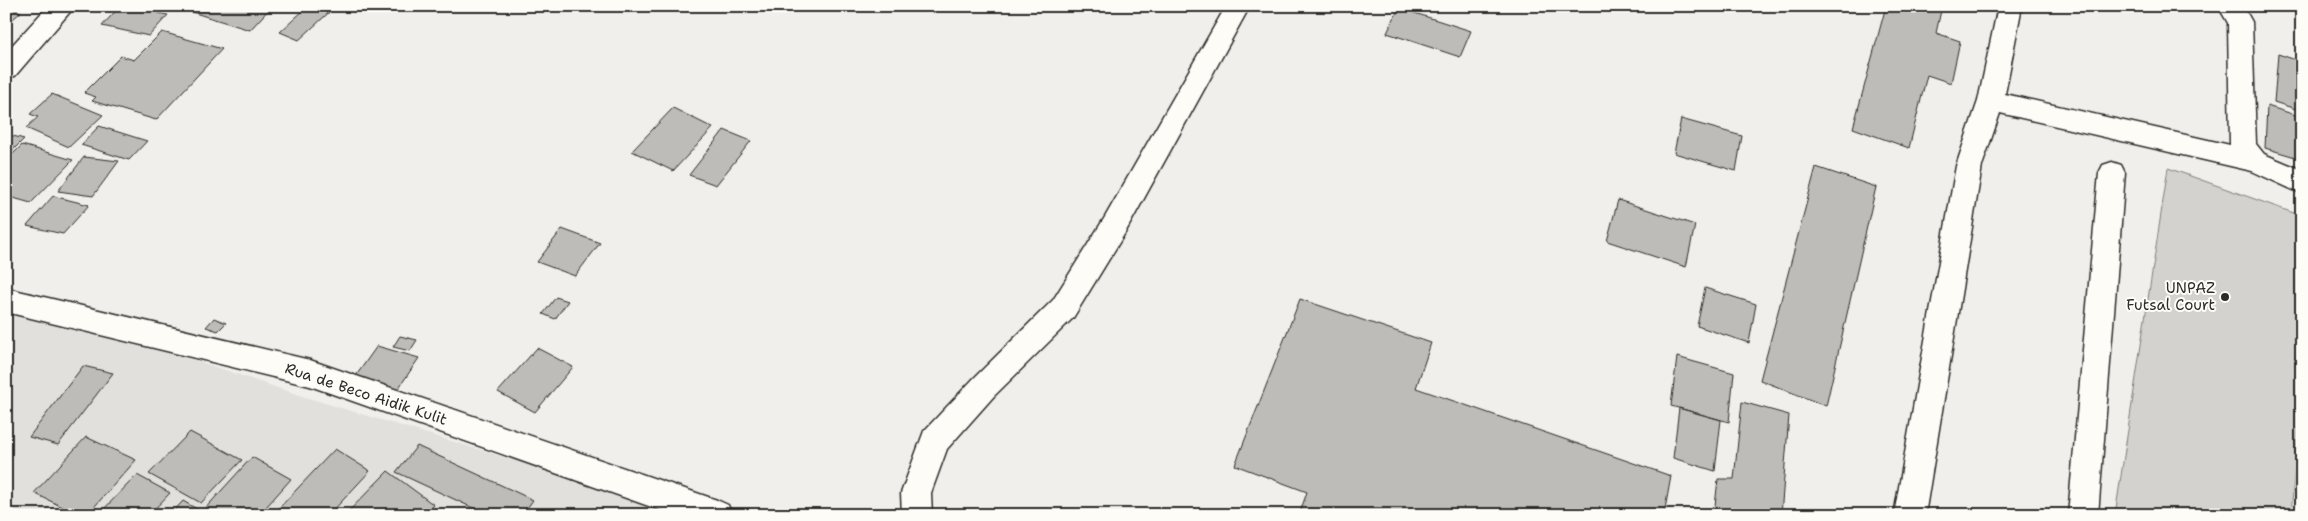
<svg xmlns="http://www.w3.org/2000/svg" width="2308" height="521" font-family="'Shantell Sans',sans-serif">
  <rect width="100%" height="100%" fill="#f0efeb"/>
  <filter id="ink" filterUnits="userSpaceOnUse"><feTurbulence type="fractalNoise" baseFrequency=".02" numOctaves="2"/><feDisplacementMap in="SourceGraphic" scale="10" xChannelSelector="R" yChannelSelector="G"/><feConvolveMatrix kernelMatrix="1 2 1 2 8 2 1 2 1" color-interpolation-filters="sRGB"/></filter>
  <g filter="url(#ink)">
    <path fill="#e1e0dc" d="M6,297L308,398L698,515H6Z"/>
    <path fill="#d3d2cf" stroke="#7f7e7d" d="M2168,168L2302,216V378L2291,515H2115Z"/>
    <path fill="#bdbcb8" stroke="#2b2b2b" d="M6,6H17L13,9L21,12L6,25Z
      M120,6H125L168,15L149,36L102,26Z
      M172,6H272L250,30Z
      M297,6H336L299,40L280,32L306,8Z
      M1886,6H1942L1936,33L1960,41L1951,83L1927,75L1909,148L1853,128Z
      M1399,8L1471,31L1460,57L1387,33Z
      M162,32L222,49L156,120L92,101L96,97L84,93L121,56L134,60Z
      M2278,54L2302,62V111L2274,102Z
      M52,94L103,115L69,147L26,128L38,117L30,114Z
      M2267,106L2302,117V159L2265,148Z
      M673,108L713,128L673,171L632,151Z
      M1681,119L1742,136L1736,171L1674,153Z
      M99,126L147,141L129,160L81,145Z
      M724,130L751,141L716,185L689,175Z
      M6,134L24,139L6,157Z
      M22,145L73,160L31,203L6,196V161Z
      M84,157L119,161L93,196L58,191Z
      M1816,167L1876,187L1826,406L1760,380Z
      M53,196L89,205L63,234L27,226Z
      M1618,200L1695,225L1686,267L1607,241Z
      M562,229L600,243L575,276L537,262Z
      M1705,288L1756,304L1749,343L1697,326Z
      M556,297L568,301L555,319L543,314Z
      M1300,299L1431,343L1416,388L1671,476L1664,515H1299L1307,492L1235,465Z
      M214,318L226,323L218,331L206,327Z
      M400,336L417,340L410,351L393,347Z
      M377,346L419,358L396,392L353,380Z
      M537,348L573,367L535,412L498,392Z
      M1677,357L1734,373L1729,422L1671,406Z
      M83,366L113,373L58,445L29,437Z
      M1742,402L1789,415L1781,515H1714L1718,479H1734Z
      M1679,408L1721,420L1715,471L1673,458Z
      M190,432L242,460L201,503L149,474Z
      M86,437L136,460L87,515H79L34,493Z
      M417,446L533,500L522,515H488L396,472Z
      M335,449L370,471L329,515H290L279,508Z
      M252,457L291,479L259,515H170L183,501L202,512Z
      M388,471L434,505L424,515H345Z
      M137,475L170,493L149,515H98Z"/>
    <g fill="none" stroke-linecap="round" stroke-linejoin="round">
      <g stroke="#2b2b2b" stroke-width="3">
        <path id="minor" d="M48,6H75L15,76L6,78V52Z
          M1226,6H1250L1125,233L1073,318L994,396L947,449L931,493L932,515H902L901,493L924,431L974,378L1053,300L1105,217Z
          M1998,6H2022L2005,94L2230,145L2228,23L2218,6H2243L2252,22L2256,144L2264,154L2302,170V194L2252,171L2000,113L1982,166L1925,515H1894L1956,166L1978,101Z
          M2112,162L2121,165L2125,173L2098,515H2068L2099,173L2103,165Z
          M6,288L310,360L717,500L728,505L732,515H674L310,386L6,312Z"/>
      </g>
      <use href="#minor" fill="#fdfcf7" fill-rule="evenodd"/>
    </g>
  </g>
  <circle fill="#2b2b2b" stroke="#fdfcf7" stroke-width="2" cx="2225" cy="297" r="5"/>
  <g text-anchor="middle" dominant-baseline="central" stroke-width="4" stroke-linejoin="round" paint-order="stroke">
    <g font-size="15" fill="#2b2b2b" stroke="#fdfcf7" text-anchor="end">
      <text x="2215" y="288">UNPAZ<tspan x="2215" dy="17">Futsal Court</tspan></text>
    </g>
    <g font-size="15" fill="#2b2b2b" stroke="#fdfcf7">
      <text transform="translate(366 394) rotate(18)">Rua de Beco Aidik Kulit</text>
    </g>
  </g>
  <rect width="2308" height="521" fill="none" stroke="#fdfcf7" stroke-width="25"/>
  <rect x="12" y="12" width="2283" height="496" fill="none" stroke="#2b2b2b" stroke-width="2" filter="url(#ink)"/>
</svg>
